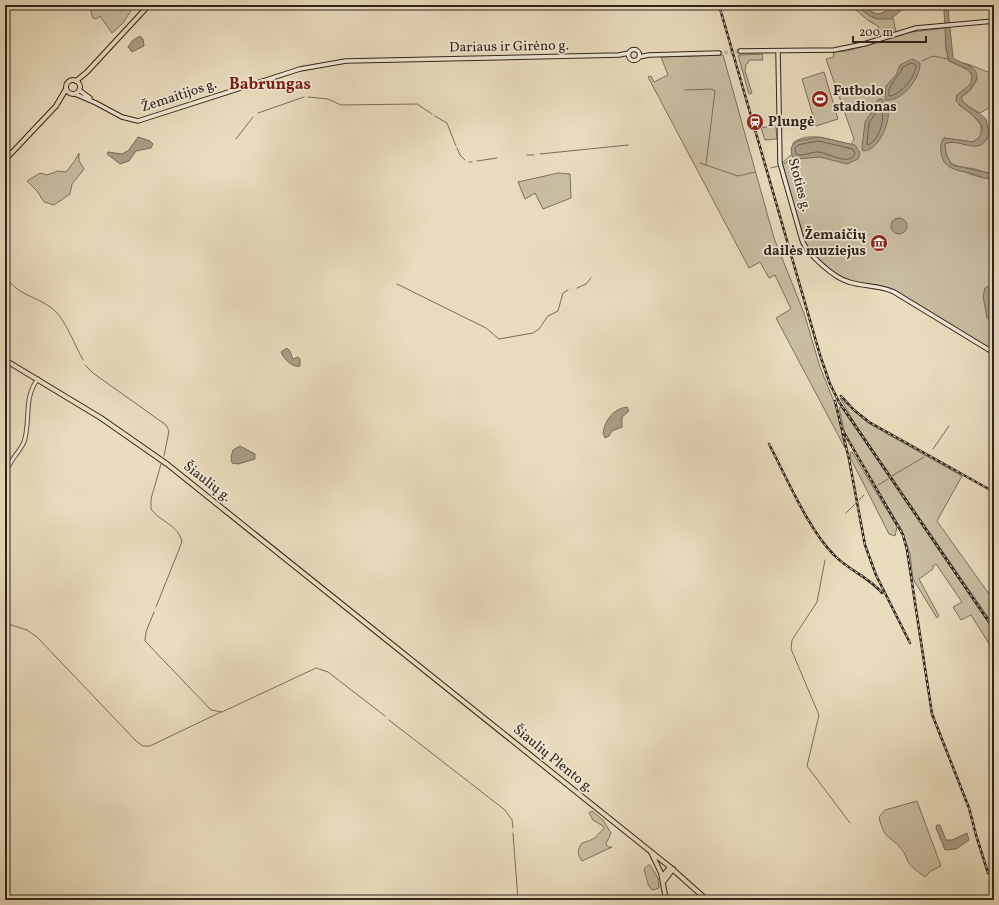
<svg xmlns="http://www.w3.org/2000/svg" width="999" height="905" font-family="Vollkorn,serif">
  <rect width="100%" height="100%" fill="#eaddbe"/>
  <filter id="stains"><feTurbulence type="fractalNoise" baseFrequency=".005" numOctaves="4"/><feColorMatrix values="0 0 0 0 .2 0 0 0 0 .09 0 0 0 0 .02 0 0 0 .5 -.17"/></filter>
  <radialGradient id="worn" r=".72"><stop offset=".6" stop-color="#630" stop-opacity="0"/><stop offset="1" stop-color="#630" stop-opacity=".3"/></radialGradient>
  <path fill="#cabea2" stroke="#7c715e" d="M92,5H131L132,9L123,23L112,33L100,16L96,19L93,18L91,12Z
    M850,5H854L874,18H893L896,32L881,36L878,26L869,21Z
    M946,28V48L949,61C971,71 986,77 957,95L959,105L971,113L981,125V136L973,142L944,138V162C956,168 981,181 994,178V351L894,290C880,284 866,284 851,281C837,277 814,257 806,245L782,163L792,154L793,143C809,130 834,141 851,145L854,139L826,59L834,57L833,52L847,51L911,32Z
    M762,54L763,60H749L748,63L746,64L745,71L752,93L749,94L738,55Z
    M723,55L774,238L804,313L820,367L837,409L845,448L776,318L791,309L775,275L769,278L760,262L749,268L648,77L651,76L654,82L668,75L661,57Z
    M962,63C973,64 982,72 994,73V105L980,113C973,109 963,105 961,97L970,91L977,79L970,66Z
    M824,72L838,119L816,126L802,79Z
    M775,125L776,127L777,139L765,140L761,128Z
    M987,138L994,141V172C987,174 982,171 975,169C956,166 946,167 945,144C958,137 973,154 987,138Z
    M79,153V161L84,169L72,184L70,194L54,205L44,202L37,191L27,181L40,173L47,175L58,171L66,172L74,162Z
    M558,173L570,174L571,198L543,209L535,193L525,199L518,182Z
    M840,398L868,423L962,476L937,521L994,601V626L856,425Z
    M841,407L994,631V655L988,642L971,615L961,620L953,607L962,602L936,564L933,566V569L919,579L939,616L937,618L913,579L910,554L902,530L850,444L844,430L839,408Z
    M852,452L897,527L895,536L889,534L851,459L850,453Z
    M917,801L941,866L931,871L925,877C920,873 912,868 909,863C906,859 906,855 903,851C891,835 884,841 879,817L885,810Z
    M592,811L603,820L611,833L606,844L608,847H612L582,861C577,855 577,849 582,843C595,839 594,839 604,828L603,826L593,820L589,813Z
    M648,865H650L658,878L659,888L652,890L648,884L644,869Z"/>
  <path fill="#aa9e87" stroke="#796d5c" d="M854,5L867,7L869,5H881L879,8L874,5L871,7L872,12L878,14L885,12L888,5H917L905,7L891,19H878L870,16Z
    M935,5H945L948,10L953,57C957,62 963,62 969,66C987,75 970,90 961,97C963,106 979,112 986,119L989,133C981,160 959,136 945,144L946,154L952,165L988,173L994,172V178C985,180 982,176 973,174C958,170 943,170 941,152C940,146 941,142 944,138L973,142C998,126 965,112 956,101L957,95L971,84L972,74L968,69L949,61L946,48L944,10L940,6Z
    M140,36L143,39L144,46L132,52L128,47L133,40Z
    M912,59L920,63C921,78 901,103 885,100L886,86L896,75L900,65Z
    M879,99H882C884,103 887,107 888,111C890,124 878,151 863,151L862,148L865,122L873,110L874,104Z
    M138,137L150,141L153,144L151,148L136,151L129,161L120,164L107,154L108,152L122,154L129,150Z
    M819,137L855,145L860,153L858,159L847,164L820,157L797,159L792,156L791,148L796,141Z
    M891 226a8 8 0 1 1 16 0a8 8 0 1 1-16 0Z
    M991,267H994V323L987,318L983,296L985,288L993,283L994,279L989,274Z
    M287,348L290,351L293,359L298,357L300,359V366C292,368 284,359 281,352Z
    M627,407L629,411L622,417V427L612,431L609,436L605,438L603,433C605,420 613,409 627,407Z
    M240,446L255,454V459L238,464L232,463L231,457L233,450Z
    M940,825L946,840H952L967,833L969,840L956,849L945,850L936,828L937,825Z"/>
  <g fill="none" stroke-linecap="round" stroke-linejoin="round">
    <path stroke="#6c6151" stroke-width="1" d="M912,63L916,65C917,75 900,96 889,96C886,86 900,76 903,67Z
      M880,105C887,115 880,140 868,145L867,143L869,123L876,112L877,106Z
      M819,141L853,149L855,154C848,167 828,152 817,152C810,152 803,157 796,154L795,148L798,145Z"/>
    <path stroke="#796d5c" stroke-width="1" d="M922,61L933,56L948,59
      M685,90L712,89L715,91L706,165
      M308,97L328,99L341,105L417,104L432,114
      M258,113L304,97
      M435,116L447,123L456,146
      M236,139L253,117
      M457,148L460,155L465,160
      M540,154L628,145
      M527,155H534
      M477,161L497,158
      M469,162H472
      M700,163L738,176L755,172
      M784,164L793,158
      M771,168L778,166
      M5,273C13,296 40,296 55,311C66,321 75,346 83,360
      M397,284L486,328L499,339L533,333L539,329L548,316L558,311L563,293L568,290
      M577,288L586,284L591,278
      M85,365L93,373L166,425L169,431L164,456
      M933,449L949,426
      M892,476L924,457
      M878,485L888,479
      M859,500L864,495
      M846,513L856,503
      M825,560L817,602L792,640L791,649L819,715L807,766L850,823
      M156,607L182,542C179,525 160,522 151,509V499L161,464
      M154,612L146,632L145,641L211,710L222,712L316,668L328,672L385,716
      M5,623L27,630L37,637L137,742L143,746H150L221,712
      M389,720L505,810L512,820L513,828
      M513,833L518,900"/>
    <path stroke="#c5b89d" stroke-width="3.5" stroke-dasharray="3.5 2" stroke-linecap="butt" d="M719,53L740,51"/>
    <g stroke="#5e5244" stroke-width="5">
      <path id="tertiary" d="M5,474C9,461 19,453 24,442C31,421 23,397 38,379"/>
    </g>
    <g stroke="#2f241b" stroke-width="5.5">
      <path id="secondary" d="M628.5 55a5.5 5.5 0 1 1 11 0a5.5 5.5 0 1 1-11 0Z
        M740,51L834,50L864,44L916,28L994,21
        M778,51L780,163L802,240C807,254 834,278 849,282C864,287 880,285 894,292L994,353
        M639,57L649,55L719,53
        M79,90L90,98
        M75,94L96,103L122,117L138,121L300,69L346,61L619,55L629,53"/>
    </g>
    <g stroke="#2f241b" stroke-width="6">
      <path id="primary" d="M66 87a7 7 0 1 1 14 0a7 7 0 1 1-14 0Z
        M76,81L87,72L149,5
        M5,160L56,106L66,89
        M651,852L661,873L666,900
        M662,877L670,867
        M664,881L673,869"/>
    </g>
    <g stroke="#2f241b" stroke-width="6">
      <path id="trunk" d="M5,360L101,418L167,464L670,867L707,900"/>
    </g>
    <use href="#tertiary" stroke="#f1e9d5" stroke-width="3"/>
    <use href="#secondary" stroke="#f1e9d5" stroke-width="3.5"/>
    <use href="#primary" stroke="#eaddbe" stroke-width="4"/>
    <use href="#trunk" stroke="#eaddbe" stroke-width="4"/>
    <g stroke="#2f241b" stroke-width="2.5">
      <path id="rail" d="M719,5L820,355L830,384L839,402L994,629
        M841,396L854,410L869,422L994,492
        M835,401L849,459L865,545L876,575L910,643
        M843,431L903,535L907,550L932,714L969,808L976,835L988,873
        M769,444C787,478 808,529 834,555C848,570 869,577 882,593"/>
    </g>
    <use href="#rail" stroke="#f1e9d5" stroke-width="1" stroke-dasharray="3" stroke-linecap="butt"/>
  </g>
  <defs>
    <g id="stadium-disc" transform="scale(0.9)"><circle r="9.5" fill="#8f2418" stroke="#f1e9d5"/><path d="M0-5a6.5 5 0 1 0 0 10a6.5 5 0 1 0 0-10ZM-3.5-1.8h7v3.6h-7Z" fill="#fff"/></g>
    <g id="station-disc" transform="scale(0.9)"><circle r="9.5" fill="#8f2418" stroke="#f1e9d5"/><path d="M-3-6H3Q5-6 5-4V2Q5 4 3 4L4.5 6H3L1.5 4h-3L-3 6H-4.5L-3 4Q-5 4-5 2V-4Q-5-6-3-6ZM-3.5-4v3h7v-3ZM-3.5 1v1.5H-2V1ZM2 1v1.5H3.5V1Z" fill="#fff"/></g>
    <g id="museum-disc" transform="scale(0.9)"><circle r="9.5" fill="#8f2418" stroke="#f1e9d5"/><path d="M0-6L6-3V-2H-6V-3ZM-5-1h2V3h-2ZM-1-1h2V3h-2ZM3-1h2V3H3ZM-6 4H6V6H-6Z" fill="#fff"/></g>
  </defs>
  <g fill-rule="evenodd">
    <use href="#stadium-disc" x="820" y="99"/>
    <use href="#station-disc" x="755" y="122"/>
    <use href="#museum-disc" x="879" y="243"/>
  </g>
  <g text-anchor="middle" dominant-baseline="central" stroke-width="3.5" stroke-linejoin="round" paint-order="stroke">
    <g font-size="14" fill="#2f241b" stroke="#f1e9d5">
      <text transform="translate(509 47) rotate(-1)">Dariaus ir Girėno g.</text>
      <text transform="translate(179 96) rotate(-18)">Žemaitijos g.</text>
      <text transform="translate(799 185) rotate(75)">Stoties g.</text>
      <text transform="translate(207 482) rotate(38)">Šiaulių g.</text>
      <text transform="translate(553 759) rotate(39)">Šiaulių Plento g.</text>
    </g>
    <g font-size="14" font-weight="bold" fill="#2f241b" stroke="#f1e9d5" text-anchor="start">
      <text x="833" y="91">Futbolo<tspan x="833" dy="16">stadionas</tspan></text>
      <text x="768" y="122">Plungė</text>
      <text x="866" y="235" text-anchor="end">Žemaičių<tspan x="866" dy="16">dailės muziejus</tspan></text>
    </g>
    <g font-size="16" font-weight="bold" fill="#7a1f14" stroke="#f1e9d5">
      <text x="270" y="85">Babrungas</text>
    </g>
  </g>
  <rect width="999" height="905" fill="none" stroke="#eaddbe" stroke-width="20"/>
  <rect x="6" y="6" width="987" height="893" fill="none" stroke="#2f241b" stroke-width="2"/>
  <rect x="10" y="10" width="979" height="885" fill="none" stroke="#2f241b"/>
  <path d="M853 36v6h73v-6" fill="none" stroke="#2f241b" stroke-width="2"/>
  <text x="859" y="36" font-size="12" fill="#2f241b" stroke="#f1e9d5" stroke-width="3" paint-order="stroke">200 m</text>
  <rect width="100%" height="100%" filter="url(#stains)"/>
  <rect width="100%" height="100%" fill="url(#worn)"/>
</svg>
